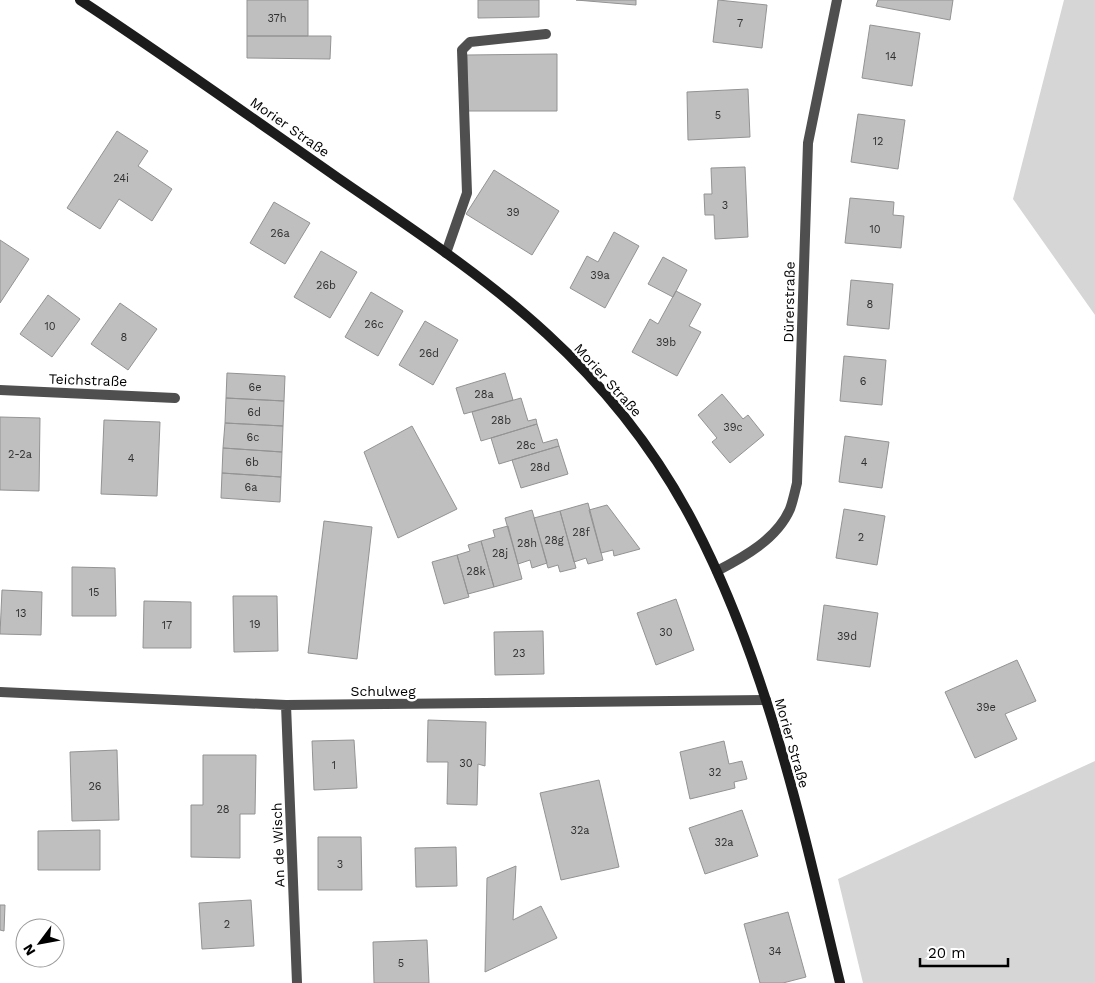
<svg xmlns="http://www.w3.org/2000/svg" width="1095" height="983" font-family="'Work Sans',sans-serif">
  <rect width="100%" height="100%" fill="#fff"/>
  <path fill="#d6d6d6" d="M1064,0H1095V315L1013,199Z
    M1095,761V983H863L838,879Z"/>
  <path fill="#bfbfbf" stroke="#939393" d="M247,0H308V36H247Z
    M478,0H539V17L478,18Z
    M576,0H636V5Z
    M718,0L767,5L762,48L713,42Z
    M878,0H953L950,20L876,6Z
    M870,25L920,33L912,86L862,78Z
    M247,36H331L330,59L247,58Z
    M557,54V111H468L467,55Z
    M748,89L750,137L688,140L687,92Z
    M858,114L905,120L898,169L851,162Z
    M117,131L148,151L138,166L172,189L152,221L119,199L100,229L67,208Z
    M745,167L748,237L715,239L714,215H705L704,194H712L711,168Z
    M494,170L559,211L532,255L466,214Z
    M850,198L894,202L893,215L904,216L901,248L845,243Z
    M274,202L310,223L285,264L250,243Z
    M614,232L639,246L605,308L570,288L587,256L598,262Z
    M0,240L29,259L0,303Z
    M321,251L357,272L330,318L294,297Z
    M663,257L687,270L673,297L648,284Z
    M851,280L893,284L889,329L847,325Z
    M676,291L701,304L689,326L701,332L677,376L632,352L650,319L658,324Z
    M371,292L403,311L378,356L345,337Z
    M48,295L80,319L52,357L20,334Z
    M120,303L157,329L128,370L91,344Z
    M425,321L458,340L433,385L399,365Z
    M844,356L886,360L882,405L840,401Z
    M227,373L285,376L284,401L226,398Z
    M505,373L513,400L464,414L456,388Z
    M722,394L743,419L748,415L764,435L730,463L712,442L717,438L698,415Z
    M226,398L284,401L283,426L225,423Z
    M521,398L528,421L536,419L537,424L481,441L472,412Z
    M0,417L40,418L39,491L0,490Z
    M104,420L160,422L157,496L101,494Z
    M225,423L283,426L282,452L223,448Z
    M537,424L543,443L557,439L559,446L499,464L491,438Z
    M412,426L457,509L398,538L364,452Z
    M845,436L889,442L882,488L839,482Z
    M559,446L568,474L521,488L512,460Z
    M223,448L282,452L281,477L222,473Z
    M222,473L281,477L280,502L221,498Z
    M588,503L603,560L588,564L586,558L574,562L560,511Z
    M607,505L640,549L614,556L613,550L601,553L589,510Z
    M844,509L885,516L877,565L836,558Z
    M532,510L547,563L532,568L530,560L518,564L505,518Z
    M560,511L576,568L560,572L558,565L548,568L534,518Z
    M324,521L372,527L357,659L308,653Z
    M508,526L522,579L494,587L481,541L495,537L493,530Z
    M481,541L494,587L468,594L457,555L470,551L468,545Z
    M457,555L469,597L444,604L432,562Z
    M72,567L115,568L116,616H72Z
    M2,590L42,592L41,635L0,634Z
    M233,596H277L278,651L234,652Z
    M676,599L694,650L656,665L637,613Z
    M144,601L191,602V648H143Z
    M824,605L878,613L870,667L817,660Z
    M543,631L544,674L495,675L494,632Z
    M1017,660L1036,701L1005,714L1017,739L975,758L945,692Z
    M428,720L486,722L485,766L478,764L477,805L447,804L448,762H427Z
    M354,740L357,788L314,790L312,741Z
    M724,741L729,764L742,761L747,779L734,782L735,788L690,799L680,752Z
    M117,750L119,820L72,821L70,752Z
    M203,755H256L255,814H240V858L191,857V805H203Z
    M599,780L619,867L561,880L540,793Z
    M742,810L758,856L705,874L689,828Z
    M100,830V870H38V831Z
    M318,837H361L362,890H318Z
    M456,847L457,886L416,887L415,848Z
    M516,866L513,920L541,906L557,938L485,972L487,878Z
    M251,900L254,946L202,949L199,903Z
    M0,905H5L4,931L0,930Z
    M788,912L806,977L783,983H760L744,924Z
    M427,940L429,983H374L373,942Z"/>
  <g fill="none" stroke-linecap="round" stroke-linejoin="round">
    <path stroke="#4f4f4f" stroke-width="10" d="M446,253L467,193L462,50L470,42L546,34"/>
    <path stroke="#4f4f4f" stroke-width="10" d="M0,390L175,398
      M717,571C744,557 777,539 790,509C793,501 795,491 797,483L808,143L837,0
      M0,692L286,705L766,700
      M286,705L297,983"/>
    <path stroke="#1c1c1c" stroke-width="10" d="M80,0C167,57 252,118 338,178C409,227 483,275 547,334C606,388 657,453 694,524C768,666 803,829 840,983"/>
  </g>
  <g text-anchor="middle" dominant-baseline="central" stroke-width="5" stroke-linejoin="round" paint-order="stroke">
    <g font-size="11" fill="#303030">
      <text x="277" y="18">37h</text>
      <text x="740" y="23">7</text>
      <text x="891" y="56">14</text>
      <text x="718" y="115">5</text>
      <text x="878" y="141">12</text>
      <text x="121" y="178">24i</text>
      <text x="725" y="205">3</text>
      <text x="513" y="212">39</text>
      <text x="875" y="229">10</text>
      <text x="280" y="233">26a</text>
      <text x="600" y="275">39a</text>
      <text x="326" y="285">26b</text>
      <text x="870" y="304">8</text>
      <text x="374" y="324">26c</text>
      <text x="50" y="326">10</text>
      <text x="124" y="337">8</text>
      <text x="666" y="342">39b</text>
      <text x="429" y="353">26d</text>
      <text x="863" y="381">6</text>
      <text x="255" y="387">6e</text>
      <text x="484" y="394">28a</text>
      <text x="254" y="412">6d</text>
      <text x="501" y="420">28b</text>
      <text x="733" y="427">39c</text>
      <text x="253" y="437">6c</text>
      <text x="526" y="445">28c</text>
      <text x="20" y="454">2-2a</text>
      <text x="131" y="458">4</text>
      <text x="252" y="462">6b</text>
      <text x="864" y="462">4</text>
      <text x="540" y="467">28d</text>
      <text x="251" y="487">6a</text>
      <text x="581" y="532">28f</text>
      <text x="861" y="537">2</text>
      <text x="554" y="540">28g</text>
      <text x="527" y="543">28h</text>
      <text x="500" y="553">28j</text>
      <text x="476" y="571">28k</text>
      <text x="94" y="592">15</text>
      <text x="21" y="613">13</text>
      <text x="255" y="624">19</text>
      <text x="167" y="625">17</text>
      <text x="666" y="632">30</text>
      <text x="847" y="636">39d</text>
      <text x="519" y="653">23</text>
      <text x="986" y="707">39e</text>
      <text x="466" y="763">30</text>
      <text x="334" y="765">1</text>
      <text x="715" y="772">32</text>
      <text x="95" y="786">26</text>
      <text x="223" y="809">28</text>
      <text x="580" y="830">32a</text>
      <text x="724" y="842">32a</text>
      <text x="340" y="864">3</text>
      <text x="227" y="924">2</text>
      <text x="775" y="951">34</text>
      <text x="401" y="963">5</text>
    </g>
    <g font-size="14" fill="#000" stroke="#fff">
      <text transform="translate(290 127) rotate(35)">Morier Straße</text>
      <text transform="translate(789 302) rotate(-89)">Dürerstraße</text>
      <text transform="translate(88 380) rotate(2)">Teichstraße</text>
      <text transform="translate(608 380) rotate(48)">Morier Straße</text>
      <text x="383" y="691">Schulweg</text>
      <text transform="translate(792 743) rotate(74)">Morier Straße</text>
      <text transform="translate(278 845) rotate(-92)">An de Wisch</text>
    </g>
  </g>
  <g transform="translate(40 943) rotate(238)"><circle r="24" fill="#ffffff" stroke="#999999"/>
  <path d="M0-4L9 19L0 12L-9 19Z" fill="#000000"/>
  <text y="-8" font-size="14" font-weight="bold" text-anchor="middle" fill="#000000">N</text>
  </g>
  <path d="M920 958v8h88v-8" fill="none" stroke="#000000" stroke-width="2.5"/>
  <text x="928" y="958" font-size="15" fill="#000000" stroke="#ffffff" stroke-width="4" paint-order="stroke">20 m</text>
</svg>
